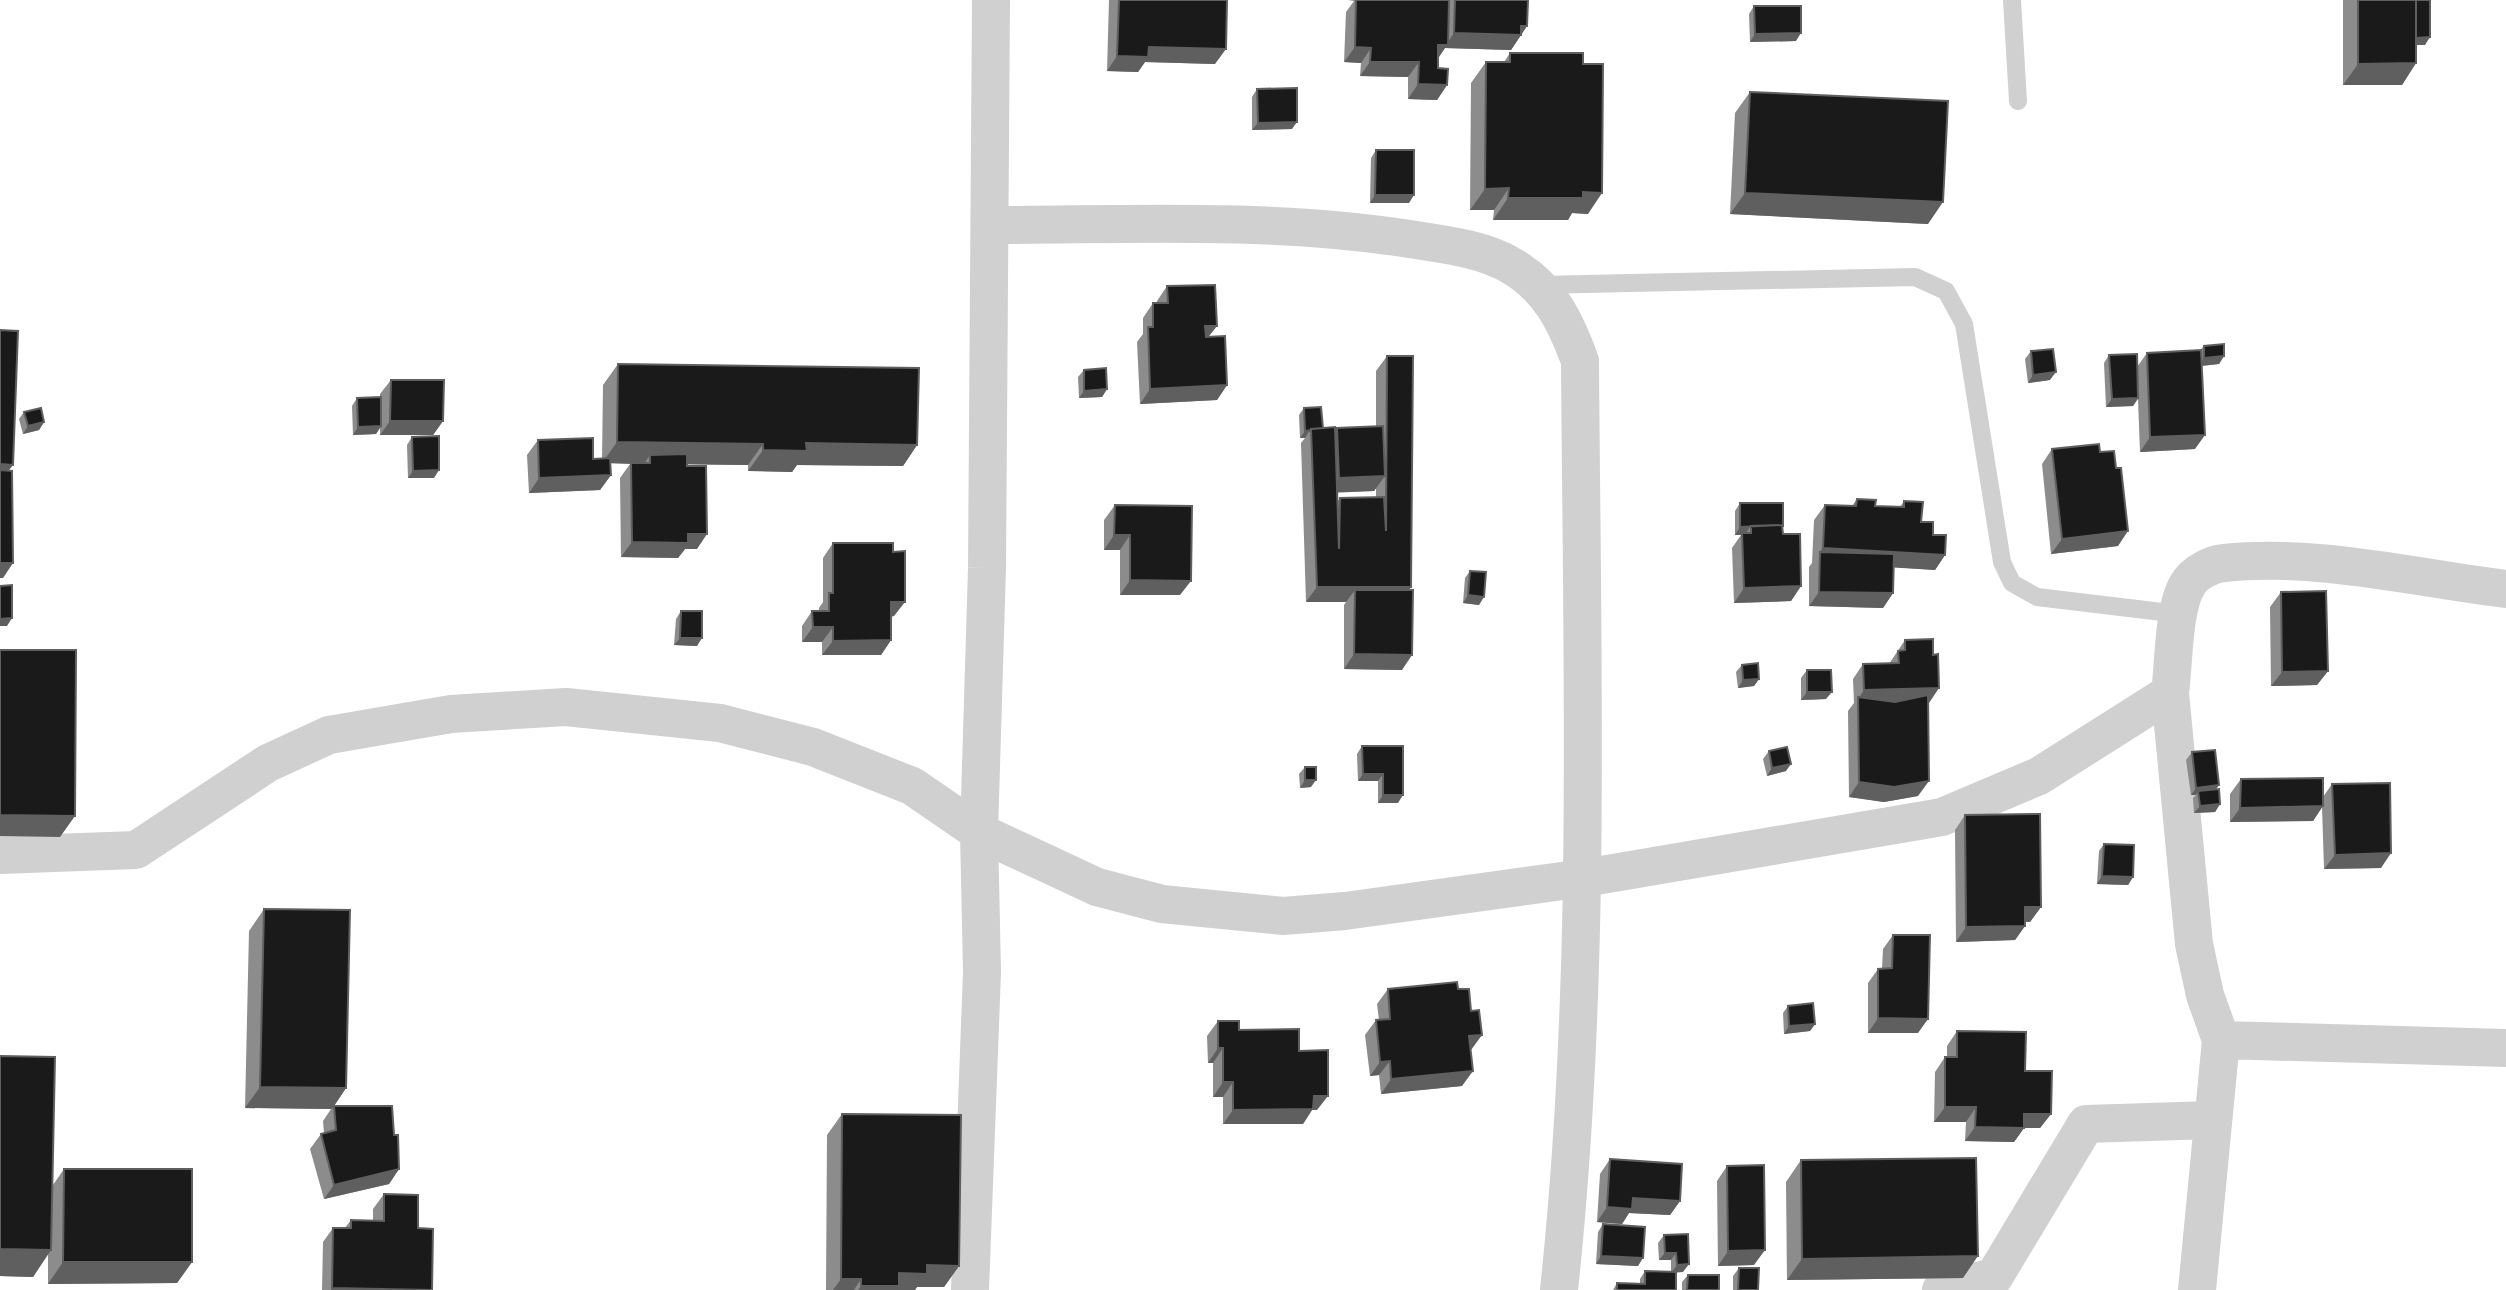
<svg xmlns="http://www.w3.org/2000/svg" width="2506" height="1290" font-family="'Golos Text',sans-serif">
  <rect width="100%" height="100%" fill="#fff"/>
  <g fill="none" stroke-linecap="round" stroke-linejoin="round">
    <path stroke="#d0d0d0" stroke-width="18" d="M2012,0L2018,101
      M1539,285L1915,277L1946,291L1964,324L2002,562L2012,583L2037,597L2179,614"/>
    <path stroke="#d0d0d0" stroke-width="38" d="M990,225C1131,225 1276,217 1416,240C1447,245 1483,249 1510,265C1549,287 1565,320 1580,361C1582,671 1592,981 1559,1290
      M2170,693L2194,944L2205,995L2221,1040L2197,1290
      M0,855L136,850L268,763L329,735L451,714L566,707L720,723L813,747L912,786L979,832L1097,887L1162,904L1283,916L1345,911L1584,878L1942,817L2039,776L2170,693C2174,664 2173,607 2188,584C2194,573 2212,564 2224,563C2314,553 2417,578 2506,589
      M2221,1040L2506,1048
      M970,1290L982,972L979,832L987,568L991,0
      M1941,1290L1994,1277L2086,1124L2212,1120"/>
  </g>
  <path fill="#8c8c8c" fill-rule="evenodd" d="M1109,0H1227L1215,64L1145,62L1138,72L1107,71Z
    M1348,0H1528L1527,26L1511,50L1445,48L1438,58V68L1447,85L1437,100L1408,99V77L1360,76L1361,63L1344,62L1346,12L1354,1Z
    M2343,0H2430L2425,45H2416V63L2402,85H2343Z
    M1754,6L1796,41L1750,42L1749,14Z
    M1510,53L1588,214L1572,213L1568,220H1493L1494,210H1470L1471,83L1486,62H1504Z
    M1257,89L1292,129L1252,130V97Z
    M1750,92L1928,224L1730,214L1735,113Z
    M1376,150L1409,203H1370L1371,158Z
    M1167,286L1209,337L1227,385L1217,400L1140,404L1137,342L1143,334V318L1153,303H1157V301Z
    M2204,346L2224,356L2219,364L2202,366L2195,449L2140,452L2138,399L2133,406L2106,407L2104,363L2109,355L2137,367L2147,353L2200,350Z
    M2031,351L2050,380L2028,383L2025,359Z
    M1387,356L1411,587L1409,590L1402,670L1344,669V605L1346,602H1306L1301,443L1305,438H1300L1299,415L1304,408L1323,428L1335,431L1337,428L1376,426V371ZM1376,488V497L1340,498L1337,502V492L1374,491Z
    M618,364L917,445L903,466L797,465L792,472L748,471V465L687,464L697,549H685L678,558L621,557L620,478L630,464L610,463L611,475L600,490L529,493L527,455L538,440L593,459H602L603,385Z
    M1084,370L1107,389L1102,397L1079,398L1078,377Z
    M391,380L443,421L433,435H380V428L376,434L353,435L352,406L357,398L380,397V394Z
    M24,412L44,422L39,430L23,434L19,419Z
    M412,437L434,478H408L407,445Z
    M2052,449L2118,546L2051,554L2042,464Z
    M1857,499L1875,506L1900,507L1904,501L1933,535L1945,555L1935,570L1894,567L1893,593L1883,608L1809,606V567L1812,563L1814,520L1825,505L1852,506Z
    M1740,503L1782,528L1783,534L1801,586L1791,601L1734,603L1732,548L1741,535H1735V511Z
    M1115,505L1180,595H1120V550H1104V520Z
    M833,543L894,616L891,617V640L881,655H822V642H802V626L812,611H819V608L823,602V558Z
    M1470,571L1479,605L1463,603L1465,578Z
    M2281,592L2328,671L2317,685L2271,686L2270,607Z
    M681,611L697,646L674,645L676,619Z
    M1905,640L1929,703L1918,796L1884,802L1849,797L1848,711L1854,703L1853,679L1863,664H1889Z
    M1742,665L1759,679L1754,686L1738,688L1736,672Z
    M1807,670L1826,699L1801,700V678Z
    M1362,746H1403L1398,803H1378V781H1358L1357,754Z
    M1769,751L1786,771L1767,776L1763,759Z
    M2192,752L2219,785L2216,789L2220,804L2215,812L2194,813L2193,798L2196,795H2191L2186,760Z
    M1305,767L1311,787L1300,788L1299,774Z
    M2241,779L2323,797L2332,784L2381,868L2324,869L2322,807L2313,821L2230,822V794Z
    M1965,815L2041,907L2030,922H2025V926L2015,940L1956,942L1955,830Z
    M2104,844L2133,877L2128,885L2097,884L2099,851Z
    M264,909L346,1088L334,1106L394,1135L399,1169L389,1184L324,1199L310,1149L321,1134L324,1133L323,1121L331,1109L245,1108L249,931Z
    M1893,935L1918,1033H1868V983L1878,969L1882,968L1883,949Z
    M1388,989L1471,1050L1462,1086L1381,1094L1379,1075L1370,1076L1365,1035L1376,1020H1379L1377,1004Z
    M1788,1006L1815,1024L1810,1031L1784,1034L1783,1013Z
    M1218,1021L1239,1030L1299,1051L1317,1110H1312L1303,1124H1223V1097H1213V1063H1208L1207,1036Z
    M1957,1031L2025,1071L2051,1114L2040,1128H2024L2014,1142L1965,1141L1966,1122H1934L1935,1072L1945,1057H1947V1046Z
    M0,1056L53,1185L64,1169L192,1262L177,1283L48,1284V1254L33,1277L0,1276Z
    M842,1114L959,1266L944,1287H917L915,1290H826L827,1135Z
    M1610,1159L1680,1201L1670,1215L1629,1213L1622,1224L1597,1222L1600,1174Z
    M1801,1160L1963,1278L1787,1280L1786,1182Z
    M1727,1166L1754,1265L1718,1266L1717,1181Z
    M384,1194L418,1228L432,1290H322L323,1242L333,1228H345L351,1220H373V1209Z
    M1603,1224L1638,1266L1596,1264L1598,1232Z
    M1688,1234L1683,1272H1676V1290H1613L1617,1283L1640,1284V1279L1645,1271L1671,1272V1260H1659L1658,1243L1664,1235Z
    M1739,1268L1758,1290H1733V1276Z
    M1688,1275L1719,1290H1682V1282Z"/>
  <path fill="#5f5f5f" d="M1521,26H1527L1511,50L1445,48L1437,60L1438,45H1446L1454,33Z
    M1801,33L1796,41L1750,42L1755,34Z
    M2430,37L2425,45H2402L2407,38Z
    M1149,47L1226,49L1215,64L1145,62L1138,72L1107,71L1117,56Z
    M1355,47L1371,48L1361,63L1344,62Z
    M1370,62H1419L1408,77L1360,76Z
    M2416,63L2402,85H2343L2358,64Z
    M1418,84L1447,85L1437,100L1408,99Z
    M1297,122L1292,129L1252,130L1258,123Z
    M1509,188L1494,210H1470L1485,189Z
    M1583,192L1602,193L1588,214L1572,213L1568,220H1493L1508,198Z
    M1745,193L1943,202L1928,224L1730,214Z
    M1375,195H1414L1409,203H1370Z
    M1205,326H1217L1206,340Z
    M2224,356L2219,364L2199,366L2204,358Z
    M2056,372L2050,380L2028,383L2033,375Z
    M1227,385L1217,400L1140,404L1150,389Z
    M1107,389L1102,397L1079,398L1084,391Z
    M2138,398L2133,406L2106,407L2112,399Z
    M390,421H443L433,435H380Z
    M44,422L39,430L23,434L28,426Z
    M381,426L376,434L353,435L358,427Z
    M1310,430L1305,438H1300L1305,431Z
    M2205,435L2195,449L2140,452L2150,437Z
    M617,442L763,444L748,465L649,464L650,455L644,464L602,463Z
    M806,443L917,445L903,466L797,465L792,472L748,471L763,450Z
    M0,464L13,465L2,479H0Z
    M439,470L434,478H408L413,471Z
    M611,475L600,490L529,493L539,478Z
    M1385,476L1374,491L1328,493L1339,478Z
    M1740,527H1750L1745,535H1735Z
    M2128,531L2118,546L2051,554L2062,539Z
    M688,534H707L697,549H685L678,558L621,557L632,542Z
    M1114,535H1130L1120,550H1104Z
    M1823,548L1945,555L1935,570L1819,563V553Z
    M0,563H13L3,578H0Z
    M1130,580L1191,581L1180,595H1120Z
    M1801,586L1791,601L1734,603L1744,588Z
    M1317,587H1411L1401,602L1355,590L1346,602H1306Z
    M1819,592L1893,593L1883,608L1809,606Z
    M1468,595L1484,597L1479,605L1463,603Z
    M891,602H905L894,616L881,617Z
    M12,618L7,626H0V619Z
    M813,627H833L822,642H802Z
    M680,638H702L697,646L674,645Z
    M891,640L881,655H822L833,641Z
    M1354,654L1412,655L1402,670L1344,669Z
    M2328,671L2317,685L2271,686L2282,672Z
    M1759,679L1754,686L1738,688L1743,680Z
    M1939,688L1929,703L1858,705V699L1864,690Z
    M1807,692H1832L1826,699L1801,700Z
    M1791,764L1786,771L1767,776L1772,768Z
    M1363,774H1383L1378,781H1358Z
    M1305,780H1316L1311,787L1300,788Z
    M1929,781L1918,796L1884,802L1849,797L1859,782Z
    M2219,785L2214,792L2198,791L2196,795H2191L2196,788Z
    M1383,795H1403L1398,803H1378Z
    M2220,804L2215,812L2194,813L2200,806Z
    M2323,806L2313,821L2230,822L2240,808Z
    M0,815L75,816L60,837L0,836Z
    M2391,853L2381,868L2324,869L2335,855Z
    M2102,876L2133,877L2128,885L2097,884Z
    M2025,907H2041L2030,922H2015Z
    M2025,926L2015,940L1956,942L1966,927Z
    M1878,1018L1928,1019L1918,1033H1868Z
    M1815,1024L1810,1031L1784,1034L1789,1026Z
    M1482,1035L1471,1050L1459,1051L1469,1036Z
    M1218,1048H1223L1213,1063H1208Z
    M1390,1061L1379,1075L1370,1076L1380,1062Z
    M1473,1071L1462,1086L1381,1094L1391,1079Z
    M1223,1082H1233L1223,1097H1213Z
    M260,1087L346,1088L332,1109L245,1108Z
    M1314,1096H1328L1317,1110H1312L1303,1124H1223L1233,1110Z
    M1945,1107H1976L1966,1122H1934Z
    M2024,1114H2051L2040,1128H2024L2014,1142L1965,1141L1975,1127Z
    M399,1169L389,1184L324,1199L334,1185Z
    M1633,1198L1680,1201L1670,1215L1629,1213L1622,1224L1597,1222L1607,1207Z
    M0,1249L51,1250L33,1277L0,1276Z
    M1765,1250L1754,1265L1718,1266L1728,1251Z
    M1665,1253H1676L1671,1260H1659Z
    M1601,1256L1643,1258L1638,1266L1596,1264Z
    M1978,1256L1963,1278L1787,1280L1802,1259Z
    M63,1262H192L177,1283L48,1284Z
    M1689,1264L1683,1272L1671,1273L1677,1265Z
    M927,1265L959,1266L944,1287H917L915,1290H858L861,1286Z
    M841,1279H861L854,1290H833Z
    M332,1288L432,1290H331Z"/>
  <path fill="#1a1a1a" stroke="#5f5f5f" stroke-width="2" d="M1119,0H1227L1226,49L1149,47L1148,57L1117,56Z
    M1356,0H1449L1448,45H1438V68L1448,69L1447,85L1418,84L1419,62H1370L1371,48L1355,47Z
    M1455,0H1528L1527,26H1521V35L1454,33Z
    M2358,0H2416V63L2358,64Z
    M2416,0H2430V37L2416,38Z
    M1754,6H1801V33L1755,34Z
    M1510,53H1583V64H1603L1602,193L1583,192V198H1508L1509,188L1485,189L1486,62H1510Z
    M1297,88V122L1258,123L1257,89Z
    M1750,92L1948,101L1943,202L1745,193Z
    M1376,150H1414V195H1375Z
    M1215,285L1217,326H1205L1206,337L1225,336L1227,385L1150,389L1148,327H1153V303H1168L1167,286Z
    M0,330L18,331L13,465L0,464Z
    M2224,344V356L2204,358V346Z
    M2053,349L2056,372L2033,375L2031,351Z
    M2201,350L2205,435L2150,437L2147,353Z
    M2137,354L2138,398L2112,399L2109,355Z
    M1387,356H1413L1411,587H1317L1311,429L1335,427L1339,549L1340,498L1384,497L1386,531Z
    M618,364L919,368L917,445L806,443L807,451L763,450V444L617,442Z
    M1106,368L1107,389L1084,391V370Z
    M391,380H444L443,421H390Z
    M381,397V426L358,427L357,398Z
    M1321,407L1323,428L1311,429V430L1305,431L1304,408Z
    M41,408L44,422L28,426L24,412Z
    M1383,426L1385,476L1339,478L1337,428Z
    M439,436V470L413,471L412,437Z
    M593,438V459L610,458L611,475L539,478L538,440Z
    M2099,444L2100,452L2114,451L2116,468H2121L2128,531L2062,539L2052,449Z
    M687,454V466H706L707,534H688V543L632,542L631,463H650V455Z
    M0,470L12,471L13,563H0Z
    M1857,499L1876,500L1875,506L1904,507V501L1923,502L1921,522H1933V535H1946L1945,555L1823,548L1825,505L1856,506Z
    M1740,503H1783V527L1782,525L1740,527Z
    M1115,505L1192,506L1191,581L1130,580V535H1114Z
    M1782,525L1783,534H1800L1801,586L1744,588L1742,533H1751V526Z
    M833,543H893V552L905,551V602H891V640L833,641V627H813L812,611H829V593H833Z
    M1820,552L1894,554L1893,593L1819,592Z
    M1470,571L1486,572L1484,597L1468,595Z
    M12,585V618L0,619V586Z
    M1355,590H1413L1412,655L1354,654Z
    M2326,591L2328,671L2282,672L2281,592Z
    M681,611H702V638H680Z
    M1933,639V655L1938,654L1939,688L1864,690L1863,664L1899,663L1898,651L1905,650V640Z
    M0,650H76L75,816L0,815Z
    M1758,663L1759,679L1743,680L1742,665Z
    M1807,670H1831L1832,692H1807Z
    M1928,695L1929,781L1894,787L1859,782L1858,697L1895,702Z
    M1362,746H1403V795H1383V774H1363Z
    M1787,747L1791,764L1772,768L1769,751Z
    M2215,750L2219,785L2196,788L2192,752Z
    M1305,767H1316V780H1305Z
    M2323,778V806L2240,808L2241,779Z
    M2390,783L2391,853L2335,855L2332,784Z
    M2219,789L2220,804L2200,806L2198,791Z
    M2040,814L2041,907H2025V926L1966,927L1965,815Z
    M2104,844L2134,845L2133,877L2102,876Z
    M264,909L350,910L346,1088L260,1087Z
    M1893,935H1930L1928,1019L1878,1018V969L1892,968Z
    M1457,982L1458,989H1469L1471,1011L1479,1010L1482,1035L1469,1036L1473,1071L1391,1079L1390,1061L1380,1062L1376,1020L1390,1019L1388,989Z
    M1813,1003L1815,1024L1789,1026L1788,1006Z
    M1218,1021H1239V1030L1299,1029V1051L1328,1050V1096H1314L1313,1109L1233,1110V1082H1223V1048H1218Z
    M1957,1031L2026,1032L2025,1071H2052L2051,1114H2024V1128L1975,1127L1976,1107H1945V1057H1957Z
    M0,1056L55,1057L51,1250L0,1249Z
    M334,1106H392L394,1135H398L399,1169L334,1185L321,1134L336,1130Z
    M842,1114L961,1115L959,1266L927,1265V1274L899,1273V1286H861V1279H841Z
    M1976,1158L1978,1256L1802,1259L1801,1160Z
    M1610,1159L1682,1164L1680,1201L1633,1198L1632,1209L1607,1207Z
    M1764,1165L1765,1250L1728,1251L1727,1166Z
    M64,1169H192V1262H63Z
    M384,1194L418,1195V1228L433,1229L432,1290L332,1288L333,1228H351V1220L384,1221Z
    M1603,1224L1645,1227L1643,1258L1601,1256Z
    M1688,1234L1689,1264L1677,1265L1676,1253H1665L1664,1235Z
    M1739,1268H1759L1758,1290H1738Z
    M1645,1271L1676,1272V1290H1617V1283L1645,1284Z
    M1688,1275H1719V1290H1687Z"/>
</svg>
